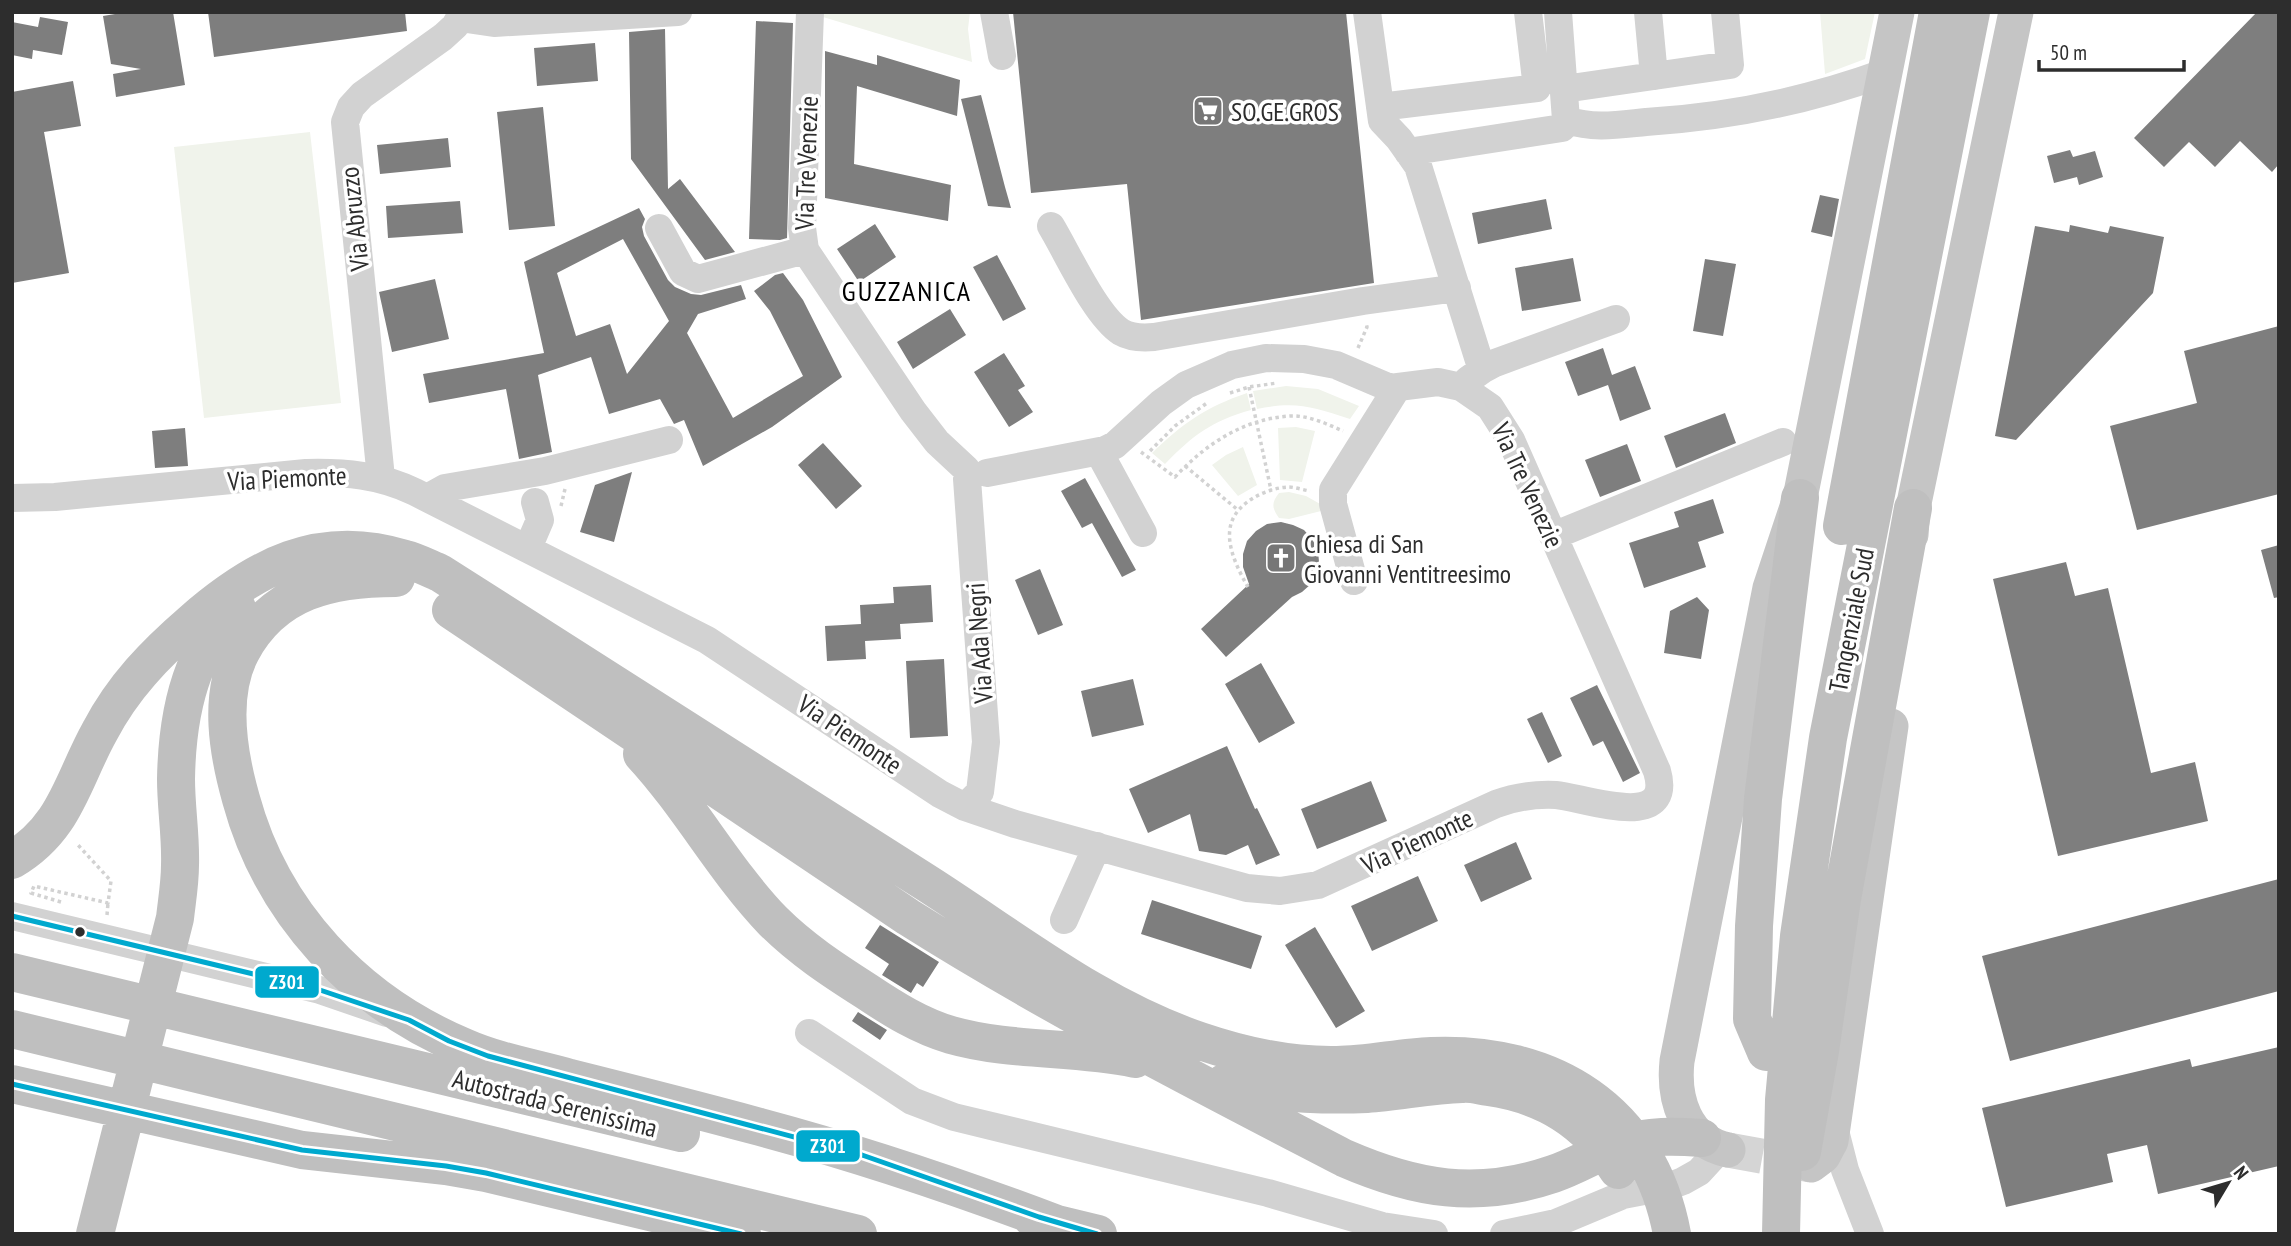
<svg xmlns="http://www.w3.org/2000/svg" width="2291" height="1246" font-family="'PT Sans Narrow',sans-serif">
  <rect width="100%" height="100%" fill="#fff"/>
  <path fill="#f0f3eb" d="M823,12H970L968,29L972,62L823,17Z
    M1820,12H1875L1865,59L1825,74Z
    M310,132L341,403L204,418L174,147Z
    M1286,386L1318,389L1359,406L1350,419C1312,407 1297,401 1257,409L1253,391Z
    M1247,393L1251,410C1212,421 1193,435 1165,464L1152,453C1183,423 1206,407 1247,393Z
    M1296,427L1315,431L1302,482L1280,480L1278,428Z
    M1243,447L1257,485L1238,496L1212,465L1226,455Z
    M1289,492L1306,496L1329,509L1289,519L1279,518C1272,508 1271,503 1279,493Z"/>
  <path fill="#7e7e7e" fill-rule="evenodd" d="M127,12H173L185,85L116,97L113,74L141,69L111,64L103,16Z
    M208,12H405L407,31L214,57Z
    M1013,12H1346L1374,283L1141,320L1127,184L1031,193Z
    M2257,12H2279V164L2272,172L2240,141L2215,167L2189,142L2164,167L2134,138Z
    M40,17L68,22L62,55L33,50L32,59L12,55V22L38,27Z
    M756,21L793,23L787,238L780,240L749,239Z
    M665,29L668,189L680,179L735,252L705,260L631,159L629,32Z
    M595,43L598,81L537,86L534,48Z
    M825,51L877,65V55L960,80L957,116L857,86L854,164L951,185L948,221L825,198Z
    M73,81L81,126L44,132L69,273L12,283V92Z
    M981,95L1005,187L1011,208L988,206L961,99Z
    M543,107L555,226L509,230L497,112Z
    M448,138L451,167L380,174L377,145Z
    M2070,150L2073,157L2095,151L2103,177L2079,185L2077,177L2054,183L2047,156Z
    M1820,195L1839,199L1832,237L1811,232Z
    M1546,199L1552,229L1478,244L1472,213Z
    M460,201L463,233L388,238L386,206Z
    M639,208L645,219L642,227L644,236L668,280L675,287L691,294L701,295L741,285L746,299L698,314L687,333L733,418L803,376L770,311L754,291L775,275L783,273L803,300L842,377L772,427L703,466L684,420L674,424L660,399L609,414L591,357L538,375L552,452L519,459L506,389L429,403L423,374L544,353L524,262ZM623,239L669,321L627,374L610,324L576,336L557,273Z
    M875,224L896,257L859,282L837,249Z
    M2070,225L2108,233L2110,226L2164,237L2153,293L2016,440L1995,436L2035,226L2069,232Z
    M997,255L1026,309L1003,321L973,267Z
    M1573,258L1581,301L1522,311L1515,268Z
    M1705,259L1736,264L1723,336L1693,331Z
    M435,279L449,339L392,352L379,292Z
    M950,309L966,335L913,369L897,342Z
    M2279,326V494L2137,530L2110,426L2197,403L2184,351Z
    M1603,348L1612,375L1635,366L1651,409L1620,421L1608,385L1578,396L1565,362Z
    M1004,353L1025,386L1018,390L1033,412L1009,427L974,372Z
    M1725,413L1736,443L1676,468L1664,436Z
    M185,428L188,466L155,468L152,431Z
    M823,443L862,486L836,509L798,465Z
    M1627,444L1641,481L1600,497L1585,460Z
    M632,472L614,542L580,532L595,485Z
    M1085,478L1136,570L1122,577L1092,523L1082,528L1061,491Z
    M1713,499L1724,533L1698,542L1706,567L1644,588L1629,543L1679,527L1674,512Z
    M1281,522L1293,525L1304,530L1312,539L1318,550L1319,562L1317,574L1311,584L1302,592L1292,597L1226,657L1201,629L1249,584L1243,567V554L1247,541L1256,531L1267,524Z
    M2279,545V597L2274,598L2261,550Z
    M2066,562L2075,596L2108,588L2151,773L2195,762L2208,821L2058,856L1993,579Z
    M1040,569L1063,625L1038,635L1015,580Z
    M931,585L933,622L900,624L901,639L865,641L866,659L827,661L825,626L861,624L860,605L894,603L893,587Z
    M1697,597L1709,610L1701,659L1664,653L1670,611Z
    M944,659L948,736L910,738L906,661Z
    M1261,663L1295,723L1259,743L1225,684Z
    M1133,679L1144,725L1092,737L1081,691Z
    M1597,685L1640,773L1623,782L1603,741L1593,746L1570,698Z
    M1542,712L1562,756L1548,763L1527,719Z
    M1227,746L1255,809L1257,808L1280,855L1256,865L1248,845L1226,855L1199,851L1190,814L1148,833L1129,789Z
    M1371,781L1387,821L1317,849L1301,809Z
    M1516,842L1532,879L1481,902L1464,865Z
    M1418,876L1438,921L1372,951L1351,906Z
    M2279,879V991L2010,1061L1982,956Z
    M1152,900L1262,936L1251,969L1141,934Z
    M880,925L939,962L923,987L917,983L911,993L882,975L889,964L865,948Z
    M1315,927L1365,1011L1336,1028L1285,945Z
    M858,1012L887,1030L880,1040L852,1021Z
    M2279,1047V1166L2158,1194L2147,1145L2107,1154L2113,1182L2006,1207L1982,1108L2190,1059L2192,1067Z"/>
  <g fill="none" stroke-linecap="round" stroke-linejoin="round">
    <path stroke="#d5d5d5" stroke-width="35" stroke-dasharray="35 18" stroke-linecap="butt" d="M1728,1150L1811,1165"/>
    <path stroke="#d2d2d2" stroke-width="3.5" stroke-dasharray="3.5 3.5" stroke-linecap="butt" d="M1358,348L1367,327L1366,323
      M1249,387L1271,490
      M1230,393L1249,387L1277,383
      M1150,451L1175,426L1207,403
      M1141,452L1175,477C1206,444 1243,419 1290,416C1308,415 1327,424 1343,431
      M1185,466L1238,510
      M561,506L565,489
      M1248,587C1238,570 1225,544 1231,524C1237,502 1267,488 1288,487C1295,487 1303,490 1310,491
      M61,902L31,893L34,886L108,903L111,881L78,845
      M107,915L108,903"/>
    <path stroke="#d2d2d2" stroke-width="28" d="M810,12L802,228L805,250L913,411L937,442L966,469
      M994,12L1002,56
      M1367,12L1382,121L1399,139L1418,166L1482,370
      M1648,12L1654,76
      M460,18L494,23L678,12
      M1564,89L1730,65L1725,12
      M1380,107L1537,88L1528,12
      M1566,120C1595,129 1616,125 1646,122C1727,117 1807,101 1884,73
      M1408,152L1562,128L1566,120L1558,12
      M1051,226C1068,254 1095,315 1121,332C1131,338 1143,338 1154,337L1363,301L1457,288
      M659,228L683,272L698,279L805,250
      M1468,380L1482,370L1495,363L1616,319
      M1099,452L1143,533
      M381,478L345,122L351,107L362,95L443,37L455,26L463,12
      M12,498L55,497L306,473C345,472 380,475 415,492L707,640L940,794L965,807L1015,824L1247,888L1280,891L1318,885L1496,804C1515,797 1535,794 1556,795C1583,797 1675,833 1657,771L1511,440L1490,407L1461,387L1438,382L1390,388L1336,365L1304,359L1266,358L1232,365L1186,385L1161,403L1115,445L1105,450L987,473
      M427,498L445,488L545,471L669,440
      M1553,536L1783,442
      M528,548L540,520L535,502
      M1354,581L1333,504V490L1397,388
      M965,807L980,792L986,742L967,479
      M12,916L320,990L387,1013
      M1064,920L1097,846
      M809,1033L912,1101L954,1117L1268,1193L1382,1226L1434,1234
      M1833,1123L1845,1170L1870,1234
      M1504,1234L1556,1223L1623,1195L1670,1186L1683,1181L1699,1172L1721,1148"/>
    <path stroke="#c5c5c5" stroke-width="35" d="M1911,535L1913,508L2016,12
      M1728,1150C1685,1141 1673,1099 1677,1061L1770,588L1800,498L1897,12
      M1811,1165L1823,1156L1831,1141L1891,726"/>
    <path stroke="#bfbfbf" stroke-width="38" d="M1842,526L1938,12
      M396,578C332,578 274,590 241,652C218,696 228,753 241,799C272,913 356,1002 464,1047C498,1062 535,1068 570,1078C634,1094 697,1110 760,1127C861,1154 959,1187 1057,1224
      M451,610L908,917C1049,1006 1196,1081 1344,1158C1415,1189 1477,1200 1553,1174C1577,1166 1598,1152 1622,1144C1649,1135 1675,1136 1702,1138
      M642,754C690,806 724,870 773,921C801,949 833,970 866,991C893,1009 920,1026 951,1035C1011,1052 1074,1046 1135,1059
      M12,860C66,828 72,781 100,731C123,687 155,654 192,622C255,567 319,532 405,559C417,562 428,568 440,573C600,675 761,778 922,880C1012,937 1098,1007 1200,1041C1244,1056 1290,1066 1337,1065C1368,1065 1400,1057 1431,1056C1552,1051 1649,1110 1672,1234
      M12,972L681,1133
      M12,1029L858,1234
      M1766,1052L1752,1019L1754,926L1763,799L1800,498
      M1224,1083C1271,1093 1318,1096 1367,1094C1398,1092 1430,1085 1462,1084C1471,1083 1480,1086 1488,1087C1545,1095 1587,1121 1618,1170
      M12,1084L302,1150L446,1166L486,1173L742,1234
      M1802,1152L1820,1051L1842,899L1913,508
      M1032,1218L1098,1234
      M95,1234L175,918C177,900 180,883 180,865C181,836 176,808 176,779C177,718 189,649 237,608
      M1781,1234L1784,1100L1799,936L1828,738L1971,12"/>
    <g stroke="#fff" stroke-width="10">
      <path id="bus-1" d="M12,916L320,990L409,1020L449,1041L488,1056L862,1155L1039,1217L1097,1234
        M12,1084L302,1150L446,1166L486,1173L741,1234"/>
    </g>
    <use href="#bus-1" stroke="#00a9ce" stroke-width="5"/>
  </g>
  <defs>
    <g id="supermarket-square" transform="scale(1.575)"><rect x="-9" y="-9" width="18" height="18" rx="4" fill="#767676" stroke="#fff"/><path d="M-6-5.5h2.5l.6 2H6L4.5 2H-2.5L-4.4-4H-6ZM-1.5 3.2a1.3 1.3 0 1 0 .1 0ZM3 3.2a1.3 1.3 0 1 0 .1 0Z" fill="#fff"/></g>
    <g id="church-square" transform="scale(1.575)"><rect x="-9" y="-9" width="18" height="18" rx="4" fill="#767676" stroke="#fff"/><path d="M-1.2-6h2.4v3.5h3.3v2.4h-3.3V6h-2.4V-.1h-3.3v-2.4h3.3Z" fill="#fff"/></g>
  </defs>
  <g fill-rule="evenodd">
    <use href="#supermarket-square" x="1208" y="111"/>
    <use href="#church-square" x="1281" y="558"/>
  </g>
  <circle fill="#2d2d2d" stroke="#fff" stroke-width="2.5" cx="80" cy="932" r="6"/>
  <g text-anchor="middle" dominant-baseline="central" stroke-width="7" stroke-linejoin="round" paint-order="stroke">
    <g font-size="26" fill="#2d2d2d" stroke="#fff" text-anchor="start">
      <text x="1231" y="111">SO.GE.GROS</text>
      <text x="1304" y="543">Chiesa di San<tspan x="1304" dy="30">Giovanni Ventitreesimo</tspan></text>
    </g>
    <g font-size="26" fill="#2d2d2d" stroke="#fff">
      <text transform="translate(806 163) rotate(-88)">Via Tre Venezie</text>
      <text transform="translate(354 219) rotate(-96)">Via Abruzzo</text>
      <text transform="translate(287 478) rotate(-3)">Via Piemonte</text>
      <text transform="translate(1528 485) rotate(65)">Via Tre Venezie</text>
      <text transform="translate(1851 620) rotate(-79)">Tangenziale Sud</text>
      <text transform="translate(979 643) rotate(-94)">Via Ada Negri</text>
      <text transform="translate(850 734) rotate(34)">Via Piemonte</text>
      <text transform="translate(1417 841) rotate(-25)">Via Piemonte</text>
      <text transform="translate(555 1103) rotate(14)">Autostrada Serenissima</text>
    </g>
    <g font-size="28" letter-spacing="2" fill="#000" stroke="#fff">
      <text x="907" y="290">GUZZANICA</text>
    </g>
  </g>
  <g stroke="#fff" stroke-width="2.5">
    <rect x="254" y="965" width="66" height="34" rx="7" fill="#00a9ce"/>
    <rect x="795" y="1129" width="66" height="34" rx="7" fill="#00a9ce"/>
  </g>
  <g font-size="19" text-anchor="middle" font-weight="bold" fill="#fff">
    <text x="287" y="989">Z301</text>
    <text x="828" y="1153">Z301</text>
  </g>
  <rect width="2291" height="1246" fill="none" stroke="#2d2d2d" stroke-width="28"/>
  <g transform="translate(2228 1183) rotate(52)" stroke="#ffffff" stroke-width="5" paint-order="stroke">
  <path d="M0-5L12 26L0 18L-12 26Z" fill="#2d2d2d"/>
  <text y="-10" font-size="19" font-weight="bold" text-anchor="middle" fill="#2d2d2d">N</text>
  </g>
  <path d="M2039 60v10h145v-10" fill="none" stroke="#2d2d2d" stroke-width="3.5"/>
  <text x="2050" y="60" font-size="21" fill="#2d2d2d" stroke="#ffffff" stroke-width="5" paint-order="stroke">50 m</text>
</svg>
